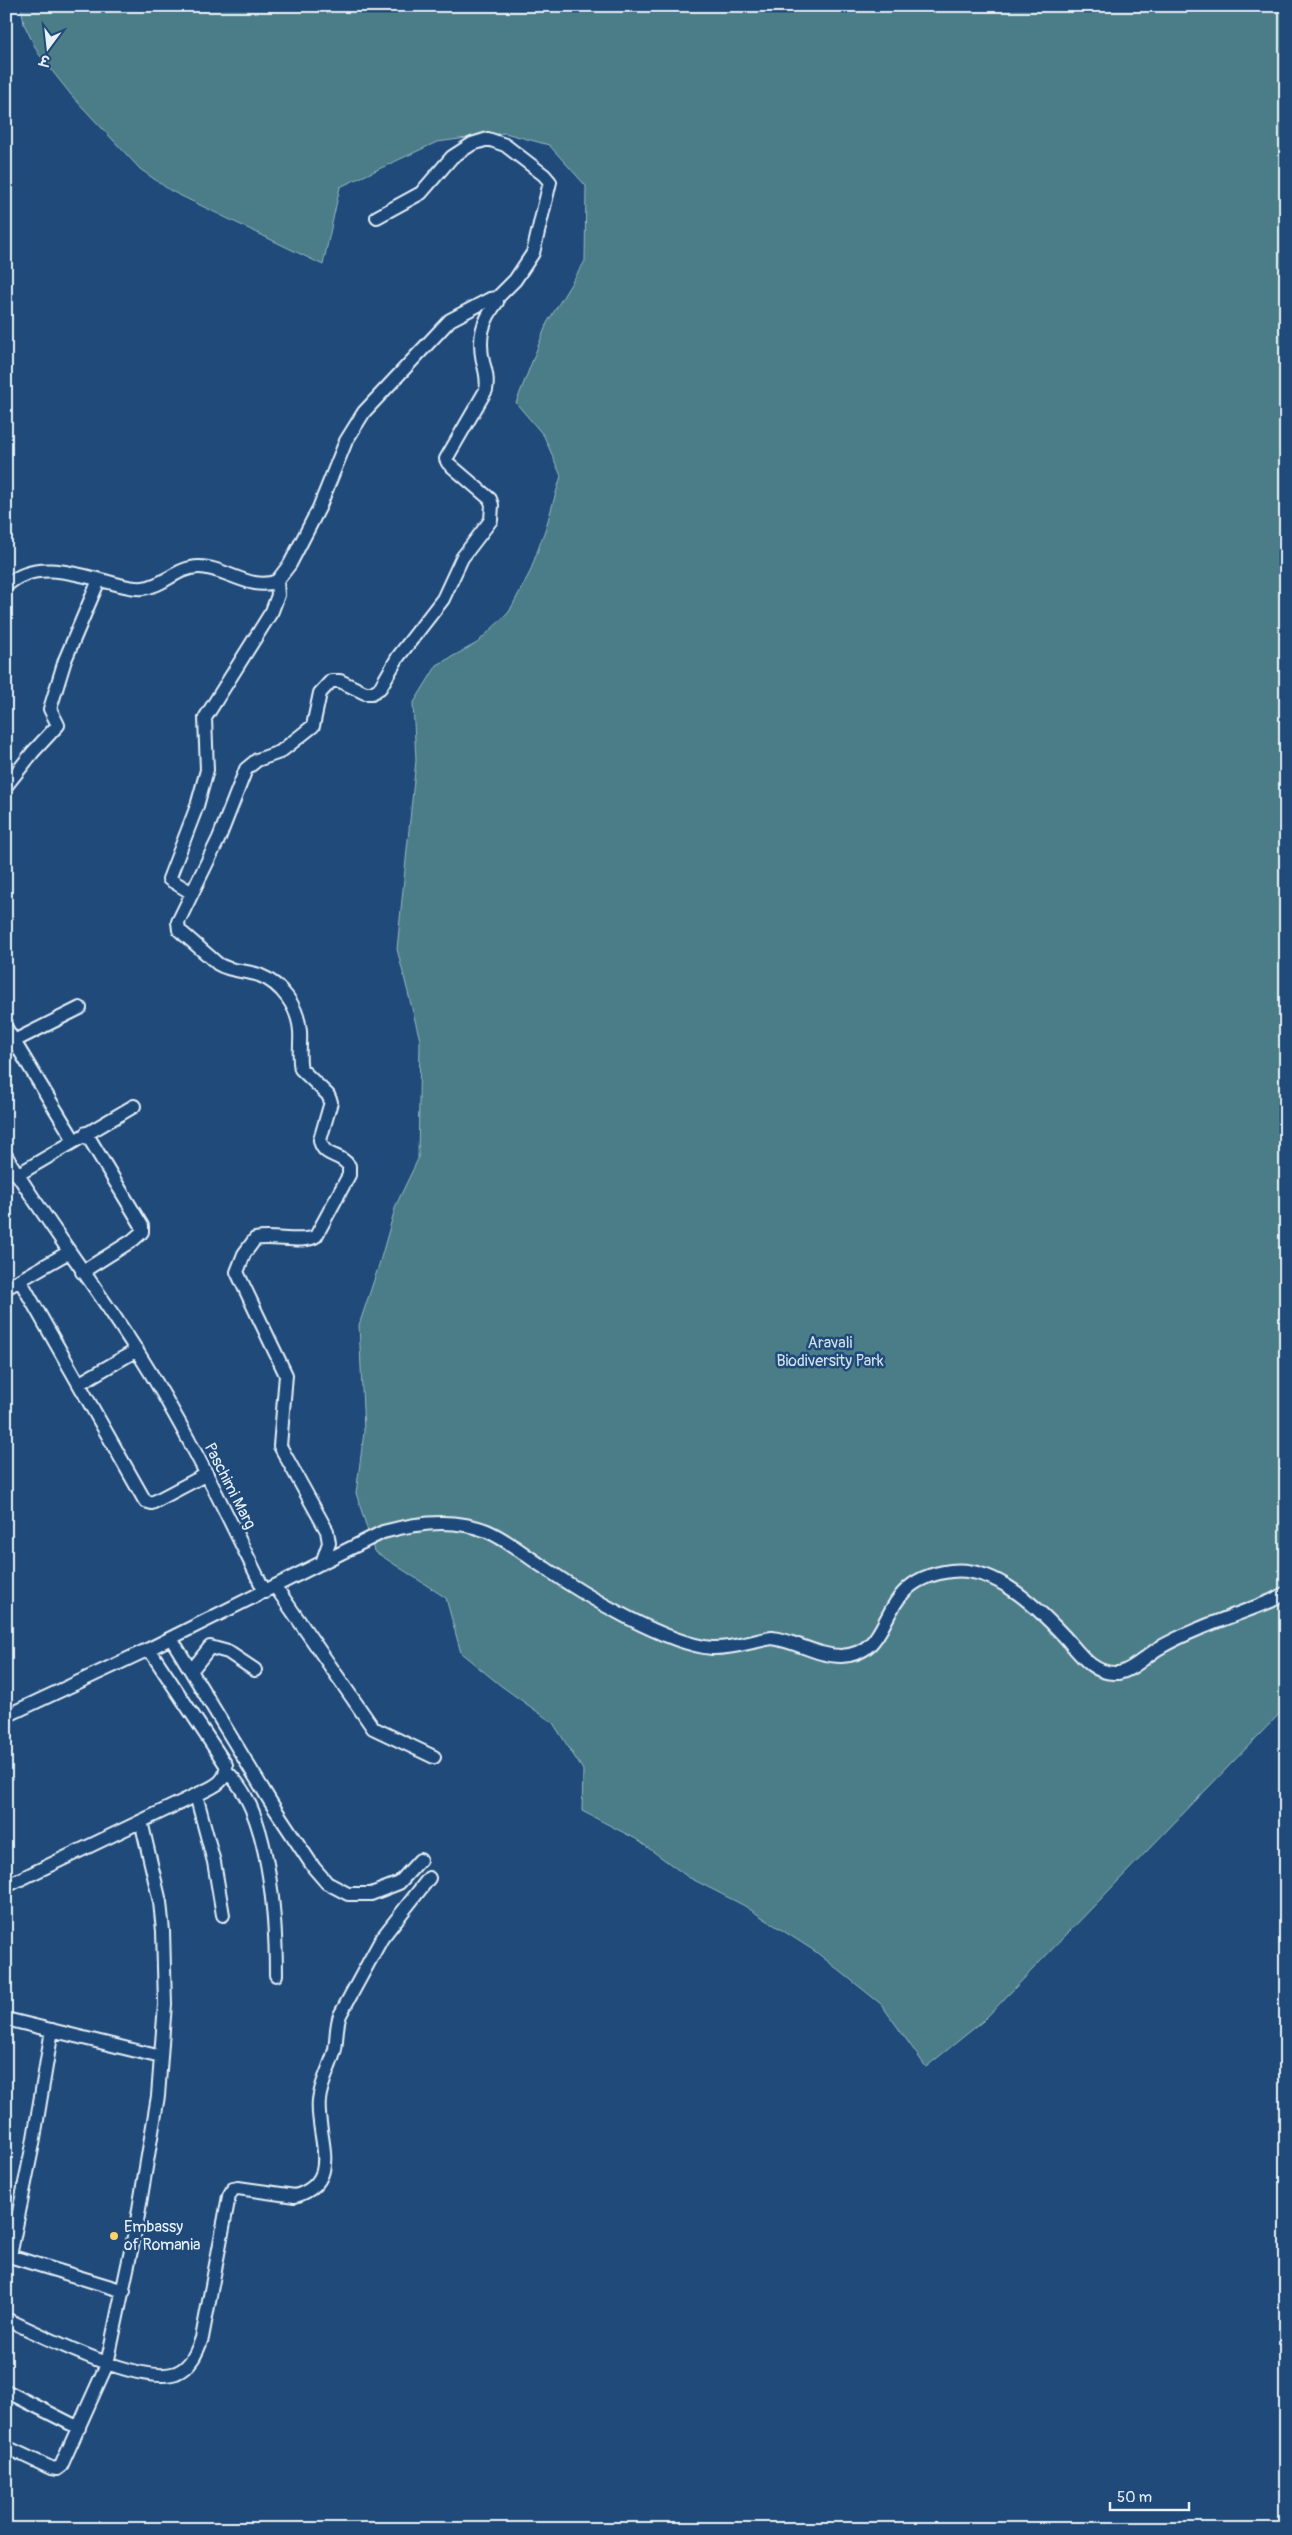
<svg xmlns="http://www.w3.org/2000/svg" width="1292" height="2535" font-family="Pangolin,'Playpen Sans Deva',sans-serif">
  <rect width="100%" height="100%" fill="#1f4a7a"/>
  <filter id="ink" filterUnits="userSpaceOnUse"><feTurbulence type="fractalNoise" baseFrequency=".02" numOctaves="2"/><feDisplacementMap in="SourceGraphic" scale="10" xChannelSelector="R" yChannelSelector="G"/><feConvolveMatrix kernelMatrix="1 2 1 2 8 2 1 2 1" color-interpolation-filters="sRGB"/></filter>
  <g filter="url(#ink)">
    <path fill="#4c7d88" stroke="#9ab7c0" d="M21,6H1286V1707L983,2021L926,2067L881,2004L816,1952L743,1905L688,1877L636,1839L582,1811L583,1770L553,1723L500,1685L461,1653L446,1598L374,1551L356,1493L364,1432L359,1325L379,1265L396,1205L418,1159L420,1040L397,949L416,760L413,704L437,665L477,643L509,612L530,572L546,527L561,476L544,436L516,403L547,323L585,261L586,186L549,145L505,133L437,142L340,187L323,265L171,191L140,169L72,96L38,53L24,24Z"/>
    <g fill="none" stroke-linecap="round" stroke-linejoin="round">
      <g stroke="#e8f1f8" stroke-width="16">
        <path id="minor" d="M6,586C36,557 82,576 116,584C124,586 134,589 143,588C164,586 177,567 199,567C225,567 251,592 277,581L290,564L319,508L346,441L364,412L450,320L490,299L497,298
          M6,786L33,752L58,725L50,709L65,660L99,580
          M192,893L169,879L197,806L207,770L205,718L272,611L278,595L277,581
          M6,1028L74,1140
          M14,1041L80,1008
          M6,1156C47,1223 95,1285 137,1351C186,1428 225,1511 265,1592
          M17,1175L134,1106
          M82,1272L133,1240L142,1232V1226L86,1133
          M20,1280L145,1501L152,1503L207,1474
          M6,1288L69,1252
          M80,1383L137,1350
          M322,1563L329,1543L327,1531L280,1446L286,1375L237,1272L244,1254L255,1239C271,1235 305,1244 316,1236L349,1175V1166C341,1153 323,1158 320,1140L331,1102L328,1095L301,1069C298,1057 301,1044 300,1031C298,1007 282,984 259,975C245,970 231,972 218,964L179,930L178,922L219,838L246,769L257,760L280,752L313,726L320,693L331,681H340L365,693H372L380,688L398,657L443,599L462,558L491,520L492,505L490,499L448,463L446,459L486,390C488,380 486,372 483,362C478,337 482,322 497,302V298L515,280L533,253L550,182L544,175L505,145L488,139L472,144L452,157L421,193L377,217
          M275,1586L373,1728L434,1757
          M171,1638L273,1806L314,1868L327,1883L348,1894H371L399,1883L420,1860
          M191,1671L210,1647L228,1652L255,1670
          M6,1716L149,1649L383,1532C415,1523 455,1518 487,1531C508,1540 526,1556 545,1568C584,1595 666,1644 712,1648C732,1649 753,1641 772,1638C796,1641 817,1656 841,1656C883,1654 881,1615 904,1592C916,1579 934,1573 951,1571C995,1566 1036,1606 1064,1636C1079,1652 1092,1675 1118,1673C1132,1671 1147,1655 1159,1648C1194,1628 1234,1616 1271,1601L1286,1593
          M227,1772C270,1810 276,1920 276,1975
          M196,1795L214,1862L223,1915
          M6,1886L196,1795C210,1788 228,1783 226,1765L149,1649
          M6,2019L161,2057
          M6,2255L124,2291
          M10,2256L33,2144L52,2030
          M6,2319C42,2335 139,2386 176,2373C191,2367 197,2352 202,2338L229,2196L233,2189L238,2188L295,2196C345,2181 315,2135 319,2100C321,2082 331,2066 335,2049C337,2037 336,2026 340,2015L382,1938L429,1878
          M6,2391L79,2428
          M6,2447L51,2468L57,2469L61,2466L107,2364L136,2227L158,2096L165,2004L163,1931L160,1902L141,1821"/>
      </g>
      <use href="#minor" stroke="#1f4a7a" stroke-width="12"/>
    </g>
  </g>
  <circle fill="#ffd166" stroke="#1f4a7a" stroke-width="2" cx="114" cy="2236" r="5"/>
  <g text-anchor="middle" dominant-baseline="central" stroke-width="5" stroke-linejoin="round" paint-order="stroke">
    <g font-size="16" fill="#d1e0e7" stroke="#1f4a7a">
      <text x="830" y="1343">Aravali<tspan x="830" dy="18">Biodiversity Park</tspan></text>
    </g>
    <g font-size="16" fill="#e8f1f8" stroke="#1f4a7a">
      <text transform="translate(230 1486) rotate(63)">Paschimi Marg</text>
    </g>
    <g font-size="16" fill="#e8f1f8" stroke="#1f4a7a" text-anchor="start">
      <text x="124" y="2227">Embassy<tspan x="124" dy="18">of Romania</tspan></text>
    </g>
  </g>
  <rect width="1292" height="2535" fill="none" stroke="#1f4a7a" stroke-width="25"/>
  <rect x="12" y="12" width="1267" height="2510" fill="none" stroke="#e8f1f8" stroke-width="2" filter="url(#ink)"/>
  <g transform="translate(48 48) rotate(195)" stroke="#1f4a7a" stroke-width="4" paint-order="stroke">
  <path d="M0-4L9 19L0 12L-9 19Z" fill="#e8f1f8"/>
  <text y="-8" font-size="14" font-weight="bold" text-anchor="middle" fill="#e8f1f8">उ</text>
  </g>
  <path d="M1110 2502v8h79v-8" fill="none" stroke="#e8f1f8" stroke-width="2.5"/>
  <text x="1117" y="2502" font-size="15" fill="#e8f1f8" stroke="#1f4a7a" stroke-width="4" paint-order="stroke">50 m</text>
</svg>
